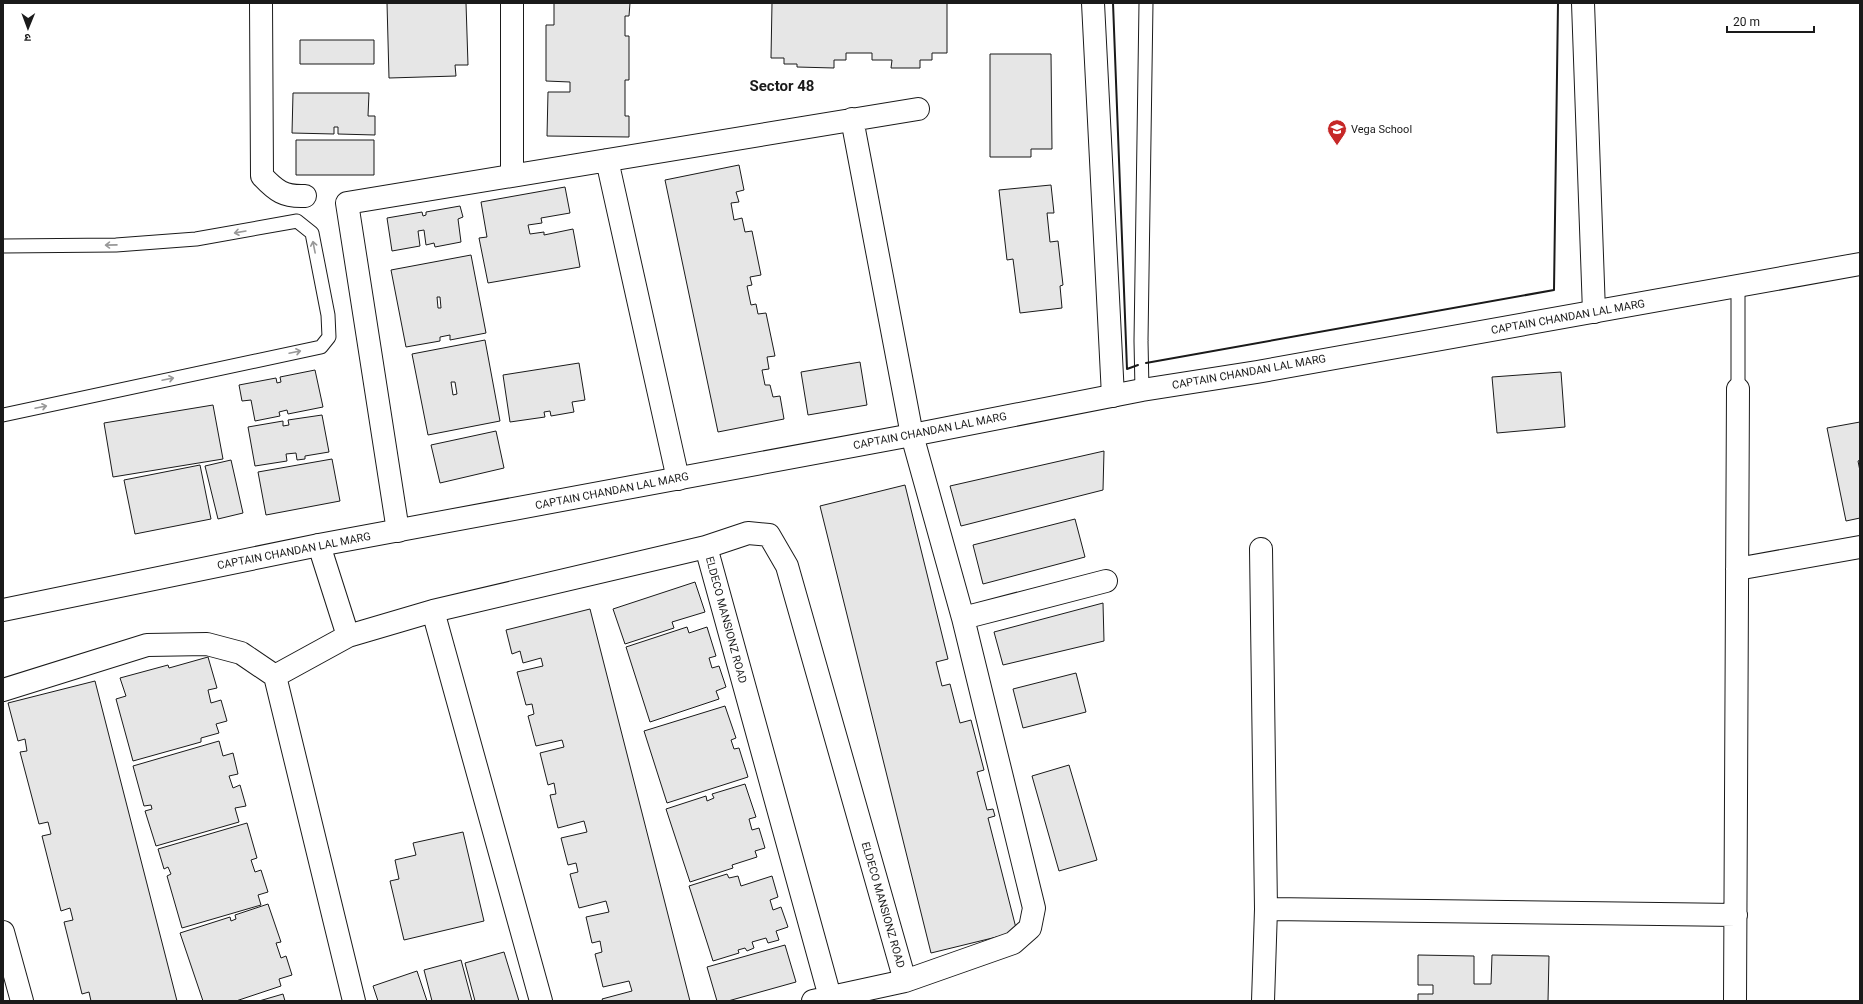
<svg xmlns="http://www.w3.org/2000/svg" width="1863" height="1004" font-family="Roboto,'Noto Sans Devanagari',sans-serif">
  <rect width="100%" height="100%" fill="#fff"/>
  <path fill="#e6e6e6" stroke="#1a1a1a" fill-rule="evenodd" d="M387,3H466L468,65H455L456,76L389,78Z
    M554,3H630L629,16H625V36H629V80H625V116H629V137L547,136L548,92H570V82L546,81V25H554Z
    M772,3H947V53H932V60H920V68H891L892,60H872V53H846V60H834V68L797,67V64H784V58H771Z
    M300,40H374V64H300Z
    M990,54H1051L1052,149H1031V157H990Z
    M293,93H369L368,116H375V135L338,134V127H334V134L292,133Z
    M296,140H374V175H296Z
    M739,165L744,190L736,192L739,202L731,203L734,220L742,218L745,232L752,231L761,275L750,277L752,285L747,286L751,305L756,304L758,314L766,313L775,356L767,357L769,369L762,370L765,385H770L773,397L780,396L784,419L718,432L665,180Z
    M1051,185L1054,213H1047L1050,242L1058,241L1063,285L1060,286L1062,308L1020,313L1013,259L1007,260L999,190Z
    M565,187L570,213L541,218L542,223L528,225L530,234L544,232V235L573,229L580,267L488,283L479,238L487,237L481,202Z
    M460,206L463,217L458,219L461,242L435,247L434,243L426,245L424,230L418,231L420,246L392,251L387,218L422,212L423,216L426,215V212Z
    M471,255L486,333L450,340V335L440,337V341L406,347L391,270ZM437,297H440L441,308H438Z
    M485,340L500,421L428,435L412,354ZM451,382H455L457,394L453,395Z
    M860,362L867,405L808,415L801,372Z
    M579,363L585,400L572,402L574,412L551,416L550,411L544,412L545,417L510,422L503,375Z
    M315,370L323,407L288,414L287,410L279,412L280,416L255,421L251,400L242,401L239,385L276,378L277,383L281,382L280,377Z
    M1561,372L1565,427L1497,433L1492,377Z
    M213,405L223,459L113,477L104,423Z
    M322,415L329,452L305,456V459L297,460L296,453L286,454L287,461L255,466L248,427L283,421V426L289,425L288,420Z
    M1860,422V460L1858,461L1860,471V518L1846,521L1827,428Z
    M496,431L504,468L440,483L431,445Z
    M1104,451L1103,490L961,526L950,486Z
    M332,459L340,501L266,515L258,472Z
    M231,460L243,513L218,519L205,466Z
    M200,465L211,519L135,534L124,480Z
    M905,485L948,659L936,662L942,686L950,684L960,723L971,720L984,770L977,772L987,810L993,809L995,816L988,818L1017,932L931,953L820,506Z
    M1075,519L1085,557L983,584L973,545Z
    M695,582L705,612L672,622L674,628L625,644L613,609Z
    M1103,603L1104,641L1003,665L994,632Z
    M590,609L690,1001H603L602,999L632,991L629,981L603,987L595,954L602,952L600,941L592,943L586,917L609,912L606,901L579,908L570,874L578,872L576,863L568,865L561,838L587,832L584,821L558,828L550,795L556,794L554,783L548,785L540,753L564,747L562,740L536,746L528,716L534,714L532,704L526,705L517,672L543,666L541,658L523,663L520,651L512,654L506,630Z
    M687,627L689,633L707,627L716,656L709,658L712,668L719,666L726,687L716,691L719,699L650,722L626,647Z
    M208,657L217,688L208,690L211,703L221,700L227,721L216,724L219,733L201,738V742L133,761L116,699L126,696L120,678L168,665L169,668Z
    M1076,673L1086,712L1023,728L1013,689Z
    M95,681L177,1001H91L89,992L82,994L64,922L73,920L70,908L61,911L42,836L51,834L48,822L39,824L20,752L27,751L25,739L18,741L8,703Z
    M725,706L736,738L731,740L734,749L739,748L748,777L667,803L644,731Z
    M219,741L223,756L233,753L238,774L229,776L233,788L240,785L246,806L235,808L239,822L156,846L145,811L152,809L151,805L144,806L133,766Z
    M1069,765L1097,860L1059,871L1032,776Z
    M745,784L756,817L749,819L752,830L759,828L765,848L755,851L757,857L732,865L733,868L690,882L666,809L706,796L707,801L714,798L712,794Z
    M247,823L257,858L251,860L255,872L261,870L268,892L258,895L261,905L182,928L167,876L171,874L168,867L164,869L158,849Z
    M463,832L484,921L404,940L390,881L399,879L395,860L416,855L413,843Z
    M727,874L729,878L738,876L741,886L772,876L778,897L770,900L773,910L781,907L788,927L776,931L779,940L768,943L766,938L752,942L754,948L747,951L745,948L738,950L739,953L713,961L689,886Z
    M268,904L281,942L276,943L281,958L286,956L292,975L279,979L281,986L236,1001H203L180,933L230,917L231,921L236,919L235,915Z
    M785,945L796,982L728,1001H717L707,967Z
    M504,952L519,1001H475L465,963Z
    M1418,955L1474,956V984H1491L1492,955L1549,956L1548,1001H1418V994H1433V985H1418Z
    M461,960L472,1001H432L424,970Z
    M417,971L427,1001H378L373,986Z
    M283,994L285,1001H259Z"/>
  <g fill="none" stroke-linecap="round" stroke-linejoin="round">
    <g stroke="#1a1a1a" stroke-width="15">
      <path id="service" d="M3,246L116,245L196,239L297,221L312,233L328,315L329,337L321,347L3,415
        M1738,389V286
        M1142,390L1141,341L1146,3"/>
    </g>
    <g stroke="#1a1a1a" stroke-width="24">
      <path id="minor" d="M261,3L262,176C276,191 284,197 305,196
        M512,3V176
        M1093,3L1113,396
        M1583,3L1594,312
        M607,160L678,479
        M398,531L347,203L918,109
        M319,545L348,636
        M706,547L830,997
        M1261,549L1266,909L1263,1001
        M1737,569L1860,547
        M433,611L541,1001
        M963,618L1106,581
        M275,676L348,636L433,611L706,547L748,533L769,535L787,566L905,981
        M3,690L147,645L207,644L241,653L275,676L354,1001
        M1266,909L1736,915
        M3,932L22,1001
        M813,1001L905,981L1013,943L1030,928L1034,908L963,618L912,435L852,119
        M1735,1001L1738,389"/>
    </g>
    <g stroke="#1a1a1a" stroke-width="24">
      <path id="tertiary" d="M3,610L319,545L912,435L1142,390L1257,372L1860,264"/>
    </g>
    <use href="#service" stroke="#fff" stroke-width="13"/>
    <use href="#minor" stroke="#fff" stroke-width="22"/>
    <use href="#tertiary" stroke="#fff" stroke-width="22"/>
    <path stroke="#1a1a1a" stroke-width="2" d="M1113,3L1127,369L1138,365
      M1146,363L1554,290L1558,3"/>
  </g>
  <defs><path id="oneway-shaft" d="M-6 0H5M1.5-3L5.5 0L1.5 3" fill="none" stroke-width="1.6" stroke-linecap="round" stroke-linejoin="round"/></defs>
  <g stroke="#989898">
    <use href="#oneway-shaft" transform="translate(240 232) rotate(170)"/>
    <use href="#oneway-shaft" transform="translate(111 245) rotate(179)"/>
    <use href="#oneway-shaft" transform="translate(314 247) rotate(-101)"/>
    <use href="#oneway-shaft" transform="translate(295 352) rotate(-12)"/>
    <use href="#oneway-shaft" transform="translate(168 379) rotate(-12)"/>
    <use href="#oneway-shaft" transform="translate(41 407) rotate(-12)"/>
  </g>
  <defs>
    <g id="school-pin" transform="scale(1)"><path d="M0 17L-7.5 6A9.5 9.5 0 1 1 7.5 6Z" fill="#c62828" stroke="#fff"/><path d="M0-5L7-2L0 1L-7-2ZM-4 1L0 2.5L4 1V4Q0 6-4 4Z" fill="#fff"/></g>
  </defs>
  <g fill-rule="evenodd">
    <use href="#school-pin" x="1337" y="129"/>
  </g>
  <g text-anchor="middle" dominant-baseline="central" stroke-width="3" stroke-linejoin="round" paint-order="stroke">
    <g font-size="11" fill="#1a1a1a" stroke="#fff" text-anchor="start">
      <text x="1351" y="129">Vega School</text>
    </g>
    <g font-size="11" fill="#1a1a1a" stroke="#fff">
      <text transform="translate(1568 317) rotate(-10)">CAPTAIN CHANDAN LAL MARG</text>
      <text transform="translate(1249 372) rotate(-10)">CAPTAIN CHANDAN LAL MARG</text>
      <text transform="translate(930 431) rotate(-11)">CAPTAIN CHANDAN LAL MARG</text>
      <text transform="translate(612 491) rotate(-11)">CAPTAIN CHANDAN LAL MARG</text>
      <text transform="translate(294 551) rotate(-11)">CAPTAIN CHANDAN LAL MARG</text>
      <text transform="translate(726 620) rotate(75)">ELDECO MANSIONZ ROAD</text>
      <text transform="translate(883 905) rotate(74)">ELDECO MANSIONZ ROAD</text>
    </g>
    <g font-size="15" font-weight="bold" fill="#1a1a1a" stroke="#fff">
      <text x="782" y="86">Sector 48</text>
    </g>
  </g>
  <rect width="1863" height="1004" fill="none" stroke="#1a1a1a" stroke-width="8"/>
  <g transform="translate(28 28) rotate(181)" stroke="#ffffff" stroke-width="3" paint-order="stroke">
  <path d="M0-3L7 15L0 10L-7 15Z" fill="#1a1a1a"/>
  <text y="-6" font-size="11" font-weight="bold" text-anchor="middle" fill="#1a1a1a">उ</text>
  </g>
  <path d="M1727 26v6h87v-6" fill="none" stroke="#1a1a1a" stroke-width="2"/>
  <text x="1733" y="26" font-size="12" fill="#1a1a1a" stroke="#ffffff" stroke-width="3" paint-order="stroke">20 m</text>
</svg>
